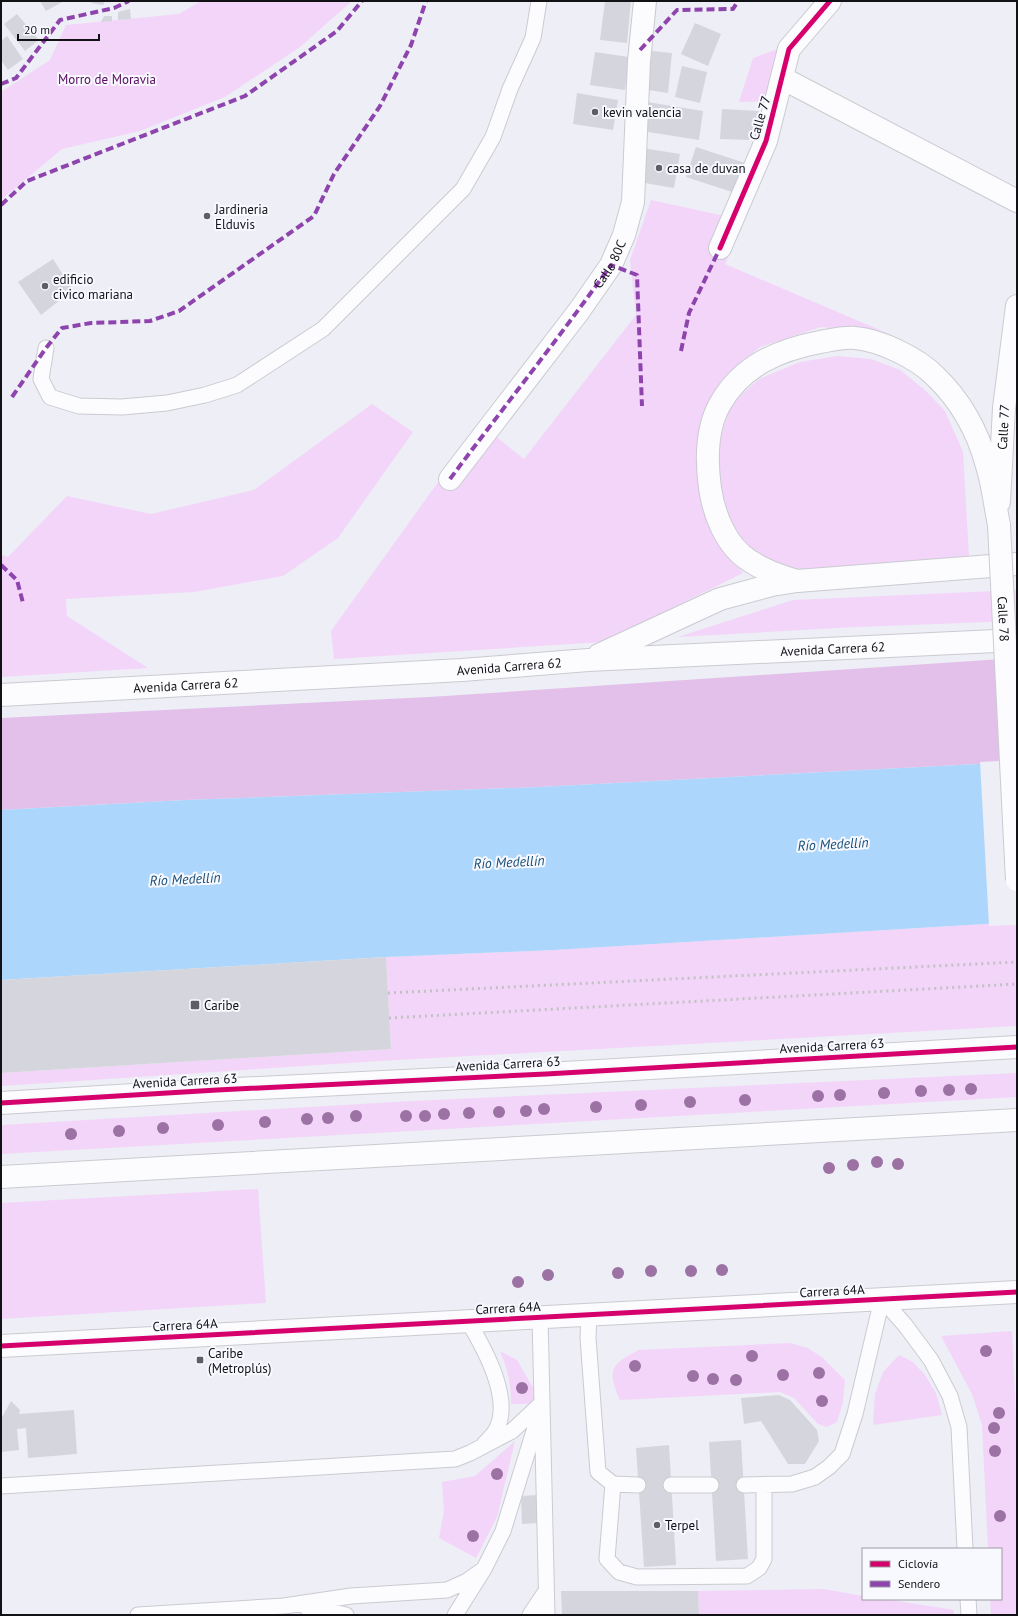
<svg xmlns="http://www.w3.org/2000/svg" width="1018" height="1616" font-family="'PT Sans',sans-serif">
  <rect width="100%" height="100%" fill="#eeeef6"/>
  <path fill="#f3d5f9" d="M201,1H352L300,47L225,97L140,131L62,149L1,200V92L50,60L66,25L179,14Z
    M780,48L773,101L739,102L753,58Z
    M651,200L743,220L725,264L889,334L821,327L760,347L721,381L706,411L720,545L743,573L603,642L334,659L331,631L480,424L524,459L636,315L630,260Z
    M837,356L871,359L900,370L926,391L945,411L963,452L969,556L794,572L758,557L735,534L725,512L719,478L720,438L732,403L759,379L800,362Z
    M372,404L413,432L338,538L283,576L194,592L66,599L67,616L148,668L1,677V555L8,557L67,496L151,514L254,490Z
    M1017,590V621L856,627L678,637L793,600Z
    M1017,922V1026L380,1061L1,1086V1073L391,1049L386,957L554,950Z
    M1017,1073V1097L1,1154V1125L411,1101Z
    M258,1189L266,1303L1,1319V1203Z
    M1012,1331L1017,1439V1615H991L990,1599H1001V1549H988L982,1425L972,1394L941,1336Z
    M790,1343L808,1348L823,1358L845,1380L843,1402L837,1422L827,1427L818,1424L794,1398L780,1392L620,1400C607,1371 610,1364 639,1350Z
    M500,1351L517,1360L535,1391V1404H511C511,1385 508,1369 500,1351Z
    M899,1355L913,1362L925,1375L936,1393L942,1415L873,1425L875,1394L883,1372Z
    M515,1441L497,1517L476,1558L439,1538L444,1511L442,1482L475,1476Z
    M824,1589L863,1596V1599H885L954,1610V1615H699L698,1591Z"/>
  <path fill="#e3c0ea" d="M1017,658V762L539,787L186,800L1,810V718L429,697Z"/>
  <path fill="#acd6fb" d="M1017,762V922L554,950L386,957L1,980V810L186,800L539,787Z"/>
  <path fill="#eeeef6" d="M1017,760V925L989,926L980,762Z"/>
  <path fill="#d5d6dd" d="M40,1H64L46,11Z
    M92,1H105L103,5L91,3Z
    M605,1H631L627,43L600,40Z
    M130,9L131,19L118,20V12Z
    M17,14L39,40L25,51L4,24Z
    M104,16H112V21L101,22Z
    M695,23L721,34L708,66L681,54Z
    M7,36L23,59L8,70L1,60V41Z
    M652,51L672,53L668,93L648,90Z
    M595,52L629,57L625,90L590,85Z
    M682,66L707,72L700,103L675,97Z
    M577,93L618,100L613,130L573,124Z
    M647,102L703,111L699,140L642,131Z
    M722,109L759,111L749,140L720,139Z
    M696,147L745,163L735,193L686,177Z
    M642,148L680,154L674,188L639,182Z
    M53,259L73,290L41,315L18,282Z
    M386,957L391,1049L1,1073V980Z
    M779,1395L790,1400L817,1430L819,1441L805,1464H788L761,1421L744,1424L741,1398Z
    M11,1401L20,1410L19,1414L74,1410L77,1454L28,1458L26,1428L17,1429L19,1450L1,1452V1419Z
    M741,1440L748,1559L716,1561L709,1442Z
    M669,1445L676,1565L644,1567L636,1448Z
    M537,1495L539,1523L522,1524L521,1496Z
    M561,1591H698L699,1615H562Z"/>
  <g fill="none" stroke-linecap="round" stroke-linejoin="round">
    <g stroke="#cacbd1" stroke-width="17">
      <path id="lane" d="M46,348L41,379L50,397L79,406L122,407L167,403L205,395L237,385L323,329L463,189L493,137L510,89L533,38L539,1
        M882,1299L905,1325L931,1360L950,1396L959,1427L965,1549
        M589,1314L588,1338L598,1472L613,1484L638,1485
        M540,1317L547,1615
        M468,1321C484,1348 513,1399 496,1430C493,1435 488,1440 484,1444
        M613,1484L607,1559L619,1572L637,1577L747,1576L759,1568L764,1559V1485
        M671,1485H711
        M744,1485L792,1484L815,1477L829,1467L842,1454L855,1414L882,1299
        M1,1486L455,1459L470,1453L512,1431L542,1403
        M968,1599L969,1615
        M307,1608L325,1610L346,1615
        M138,1615L284,1606L351,1596L447,1590L467,1581L484,1569
        M455,1615L484,1569L503,1531L539,1415
        M530,1615L546,1591"/>
    </g>
    <g stroke="#cacbd1" stroke-width="24">
      <g id="street">
        <path d="M782,78L1017,201"/>
        <path d="M720,248L766,141L789,49L830,1"/>
        <path id="s1" d="M450,479L579,311L611,265L624,235L633,202L639,61L645,1"/>
      </g>
    </g>
    <g stroke="#cacbd1" stroke-width="24">
      <g id="secondary">
        <path id="s2" d="M999,502L1004,408L1017,306"/>
        <path d="M1,1346L1017,1292"/>
      </g>
    </g>
    <g stroke="#cacbd1" stroke-width="24">
      <g id="highway">
        <path d="M797,581C781,576 765,571 750,561C726,546 714,515 710,488C706,459 706,429 720,404C742,365 779,350 820,342C831,340 844,337 855,338C880,340 917,358 935,376C960,400 978,432 987,466C993,485 995,506 999,525"/>
        <path d="M599,655L720,599L772,585L797,581L1017,564"/>
        <path id="s3" d="M1,695L462,670L588,660L1017,640"/>
        <path d="M1,1103L217,1090L546,1074L1017,1047"/>
        <path d="M1,1177L1017,1120"/>
      </g>
    </g>
    <use href="#lane" stroke="#fcfcfe" stroke-width="15"/>
    <use href="#street" stroke="#fcfcfe" stroke-width="22"/>
    <use href="#secondary" stroke="#fcfcfe" stroke-width="22"/>
    <use href="#highway" stroke="#fcfcfe" stroke-width="22"/>
    <path stroke="#c2c2c5" stroke-width="3" stroke-dasharray="2 4" stroke-linecap="butt" d="M388,993L1017,962
      M389,1018L1017,984"/>
    <g stroke="#cacbd1" stroke-width="24" stroke-linecap="butt">
      <g id="secondary-bridge">
        <path id="s4" d="M999,525L1017,880"/>
      </g>
    </g>
    <use href="#secondary-bridge" stroke="#fcfcfe" stroke-width="22"/>
    <path stroke="#8e44ad" stroke-width="4" stroke-dasharray="8 4" stroke-linecap="butt" d="M640,50L677,10L733,9L738,1
      M1,84L16,78L60,20L114,8L129,1
      M1,205L27,181L245,96L337,31L362,1
      M681,351L689,313L720,248
      M12,397L46,348L62,328L91,323L150,321L179,311L314,216L334,174L380,106L411,45L426,1
      M450,479C503,408 559,338 611,265L637,275L642,406
      M1,565L17,580L23,603"/>
    <g stroke="#f8f9ff" stroke-width="8">
      <path id="cycleway" d="M720,248L766,141L789,49L830,1
        M1,1103L217,1090L546,1074L1017,1047
        M1,1346L1017,1292"/>
    </g>
    <use href="#cycleway" stroke="#d6006c" stroke-width="5"/>
  </g>
  <g fill="#9c72a4">
    <circle cx="971" cy="1089" r="6"/>
    <circle cx="949" cy="1090" r="6"/>
    <circle cx="921" cy="1091" r="6"/>
    <circle cx="884" cy="1093" r="6"/>
    <circle cx="840" cy="1095" r="6"/>
    <circle cx="818" cy="1096" r="6"/>
    <circle cx="745" cy="1100" r="6"/>
    <circle cx="690" cy="1102" r="6"/>
    <circle cx="641" cy="1105" r="6"/>
    <circle cx="596" cy="1107" r="6"/>
    <circle cx="544" cy="1109" r="6"/>
    <circle cx="526" cy="1111" r="6"/>
    <circle cx="499" cy="1112" r="6"/>
    <circle cx="469" cy="1113" r="6"/>
    <circle cx="444" cy="1114" r="6"/>
    <circle cx="356" cy="1116" r="6"/>
    <circle cx="406" cy="1116" r="6"/>
    <circle cx="425" cy="1116" r="6"/>
    <circle cx="328" cy="1118" r="6"/>
    <circle cx="307" cy="1119" r="6"/>
    <circle cx="265" cy="1122" r="6"/>
    <circle cx="218" cy="1125" r="6"/>
    <circle cx="163" cy="1128" r="6"/>
    <circle cx="119" cy="1131" r="6"/>
    <circle cx="71" cy="1134" r="6"/>
    <circle cx="877" cy="1162" r="6"/>
    <circle cx="898" cy="1164" r="6"/>
    <circle cx="853" cy="1165" r="6"/>
    <circle cx="829" cy="1168" r="6"/>
    <circle cx="722" cy="1270" r="6"/>
    <circle cx="651" cy="1271" r="6"/>
    <circle cx="691" cy="1271" r="6"/>
    <circle cx="618" cy="1273" r="6"/>
    <circle cx="548" cy="1275" r="6"/>
    <circle cx="518" cy="1282" r="6"/>
    <circle cx="986" cy="1351" r="6"/>
    <circle cx="752" cy="1356" r="6"/>
    <circle cx="635" cy="1366" r="6"/>
    <circle cx="819" cy="1373" r="6"/>
    <circle cx="783" cy="1375" r="6"/>
    <circle cx="693" cy="1376" r="6"/>
    <circle cx="713" cy="1379" r="6"/>
    <circle cx="736" cy="1380" r="6"/>
    <circle cx="522" cy="1388" r="6"/>
    <circle cx="822" cy="1401" r="6"/>
    <circle cx="999" cy="1413" r="6"/>
    <circle cx="994" cy="1428" r="6"/>
    <circle cx="995" cy="1451" r="6"/>
    <circle cx="497" cy="1474" r="6"/>
    <circle cx="1000" cy="1516" r="6"/>
    <circle cx="473" cy="1536" r="6"/>
  </g>
  <g fill="#5e5e64" stroke="#f8f9ff" stroke-width="1.5">
    <circle cx="595" cy="112" r="4"/>
    <circle cx="659" cy="168" r="4"/>
    <circle cx="207" cy="216" r="4"/>
    <circle cx="45" cy="286" r="4"/>
    <rect x="190" y="1000" width="10" height="10" rx="2"/>
    <rect x="196" y="1356" width="8" height="8" rx="2"/>
    <circle cx="657" cy="1525" r="4"/>
  </g>
  <g text-anchor="middle" dominant-baseline="central" stroke-width="4" stroke-linejoin="round" paint-order="stroke">
    <g font-size="13" fill="#590c61" stroke="#f8f9ff">
      <text x="107" y="79">Morro de Moravia</text>
    </g>
    <g font-size="13" fill="#111116" stroke="#f8f9ff" text-anchor="start">
      <text x="603" y="112">kevin valencia</text>
      <text x="667" y="168">casa de duvan</text>
      <text x="215" y="209">Jardineria<tspan x="215" dy="15">Elduvis</tspan></text>
      <text x="53" y="279">edificio<tspan x="53" dy="15">civico mariana</tspan></text>
      <text x="204" y="1005">Caribe</text>
      <text x="208" y="1353">Caribe<tspan x="208" dy="15">(Metroplús)</tspan></text>
      <text x="665" y="1525">Terpel</text>
    </g>
    <g font-size="13" fill="#111116" stroke="#f8f9ff">
      <text transform="translate(760 118) rotate(-74)">Calle 77</text>
      <text stroke="none"><textPath href="#s1" startOffset="268">Calle 80C</textPath></text>
      <text stroke="none"><textPath href="#s2" startOffset="75">Calle 77</textPath></text>
      <text stroke="none"><textPath href="#s4" startOffset="94">Calle 78</textPath></text>
      <text stroke="none"><textPath href="#s3" startOffset="833">Avenida Carrera 62</textPath></text>
      <text stroke="none"><textPath href="#s3" startOffset="509">Avenida Carrera 62</textPath></text>
      <text stroke="none"><textPath href="#s3" startOffset="185">Avenida Carrera 62</textPath></text>
      <text transform="translate(832 1046) rotate(-3)">Avenida Carrera 63</text>
      <text transform="translate(508 1064) rotate(-3)">Avenida Carrera 63</text>
      <text transform="translate(185 1081) rotate(-3)">Avenida Carrera 63</text>
      <text transform="translate(832 1291) rotate(-3)">Carrera 64A</text>
      <text transform="translate(508 1308) rotate(-3)">Carrera 64A</text>
      <text transform="translate(185 1325) rotate(-3)">Carrera 64A</text>
    </g>
    <g font-size="14" font-style="italic" fill="#185078" stroke="#f8f9ff">
      <text transform="translate(833 844) rotate(-3)">Río Medellín</text>
      <text transform="translate(509 862) rotate(-3)">Río Medellín</text>
      <text transform="translate(185 879) rotate(-3)">Río Medellín</text>
    </g>
  </g>
  <rect width="1018" height="1616" fill="none" stroke="#111116" stroke-width="4"/>
  <rect x="862" y="1548" width="140" height="52" fill="#f8f9ff" stroke="#9c9ca2"/>
  <rect x="870" y="1561" width="20" height="6" fill="#d6006c" stroke="#9c9ca2"/>
  <text x="898" y="1568" font-size="12" fill="#111116">Ciclovía</text>
  <rect x="870" y="1581" width="20" height="6" fill="#8e44ad" stroke="#9c9ca2"/>
  <text x="898" y="1588" font-size="12" fill="#111116">Sendero</text>
  <path d="M18 34v6h81v-6" fill="none" stroke="#111116" stroke-width="2"/>
  <text x="24" y="34" font-size="12" fill="#111116" stroke="#f8f9ff" stroke-width="3" paint-order="stroke">20 m</text>
</svg>
